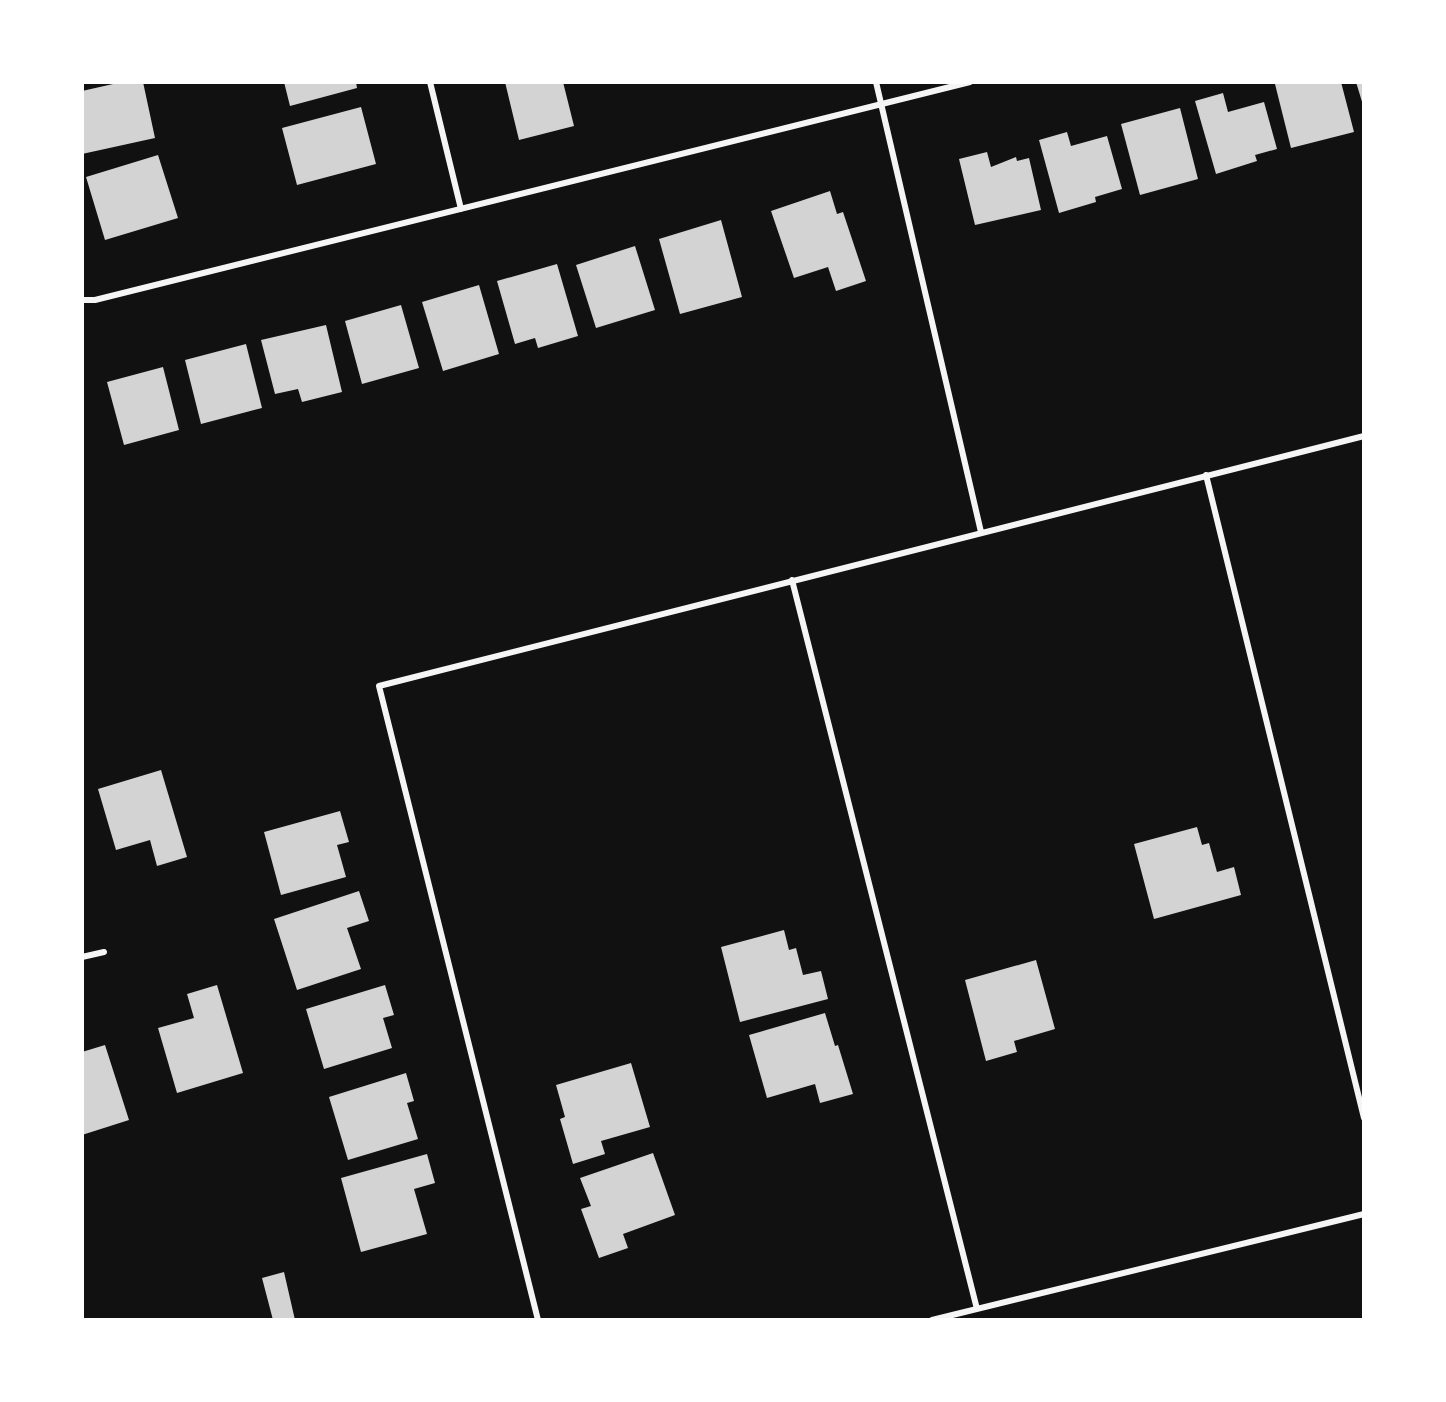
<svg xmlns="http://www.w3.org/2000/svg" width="1446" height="1402" font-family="Inter,sans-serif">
  <rect width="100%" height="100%" fill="#111"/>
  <path fill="#d3d3d3" d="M122,82H143L155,138L82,154V91Z
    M284,82H356L357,88L290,106Z
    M505,82H563L574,126L519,140Z
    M1281,82H1341L1354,132L1291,148L1275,84Z
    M1356,82H1364V105H1363Z
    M1223,93L1228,112L1264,102L1277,149L1255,155L1257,161L1216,174L1195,101Z
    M361,107L376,164L297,185L282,128Z
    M1180,108L1198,179L1140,195L1121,124Z
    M1067,132L1071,146L1107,136L1122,189L1095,197L1096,202L1059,213L1039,140Z
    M987,152L991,167L1016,157L1017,161L1029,158L1041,210L975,225L959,159Z
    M158,155L178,218L105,240L86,177Z
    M830,191L837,214L843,212L866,281L836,291L828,267L794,278L771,211Z
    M721,220L742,297L680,314L659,239Z
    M635,246L655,310L596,328L576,265Z
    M557,264L578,336L538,348L535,338L515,344L497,281Z
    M479,285L499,354L443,371L422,302Z
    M401,305L419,368L362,384L345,321Z
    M326,325L342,392L302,402L298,389L275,394L261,340Z
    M246,344L262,408L201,424L185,360Z
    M163,367L179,430L124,445L107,382Z
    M161,770L187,857L157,866L150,840L116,850L98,789Z
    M340,811L349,842L337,845L346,877L281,895L264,832Z
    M1197,827L1202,845L1209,843L1217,872L1234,867L1241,895L1154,919L1134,844Z
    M359,891L369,921L347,928L361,969L297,990L274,919Z
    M784,930L789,950L796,948L803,975L821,971L828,999L740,1022L721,947Z
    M1036,960L1055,1029L1014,1041L1017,1052L986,1061L965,980Z
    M217,985L243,1073L177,1093L158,1028L194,1018L187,994Z
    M385,985L394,1015L383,1018L392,1048L324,1069L306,1009Z
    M825,1013L835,1046L838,1045L853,1094L820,1103L815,1084L767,1098L749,1035Z
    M105,1045L129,1120L82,1135V1052Z
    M631,1063L650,1127L601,1141L605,1154L573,1164L560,1119L565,1117L556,1085Z
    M406,1073L414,1101L407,1103L418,1139L348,1160L329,1097Z
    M653,1153L675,1215L623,1234L628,1248L599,1258L581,1209L591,1206L580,1178Z
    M427,1154L435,1183L414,1189L427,1234L361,1252L341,1178Z
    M284,1272L295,1320H273L262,1278Z"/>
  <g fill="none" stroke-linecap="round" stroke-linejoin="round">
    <path stroke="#f5f5f5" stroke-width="6" d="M430,82L461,209
      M876,82L981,532
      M82,300H95L970,82
      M1206,475L1364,1118
      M792,580L977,1309
      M82,957L104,952
      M538,1320L379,686L1364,436
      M932,1320L1364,1214"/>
  </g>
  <rect width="1446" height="1402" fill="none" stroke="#ffffff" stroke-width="168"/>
</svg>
